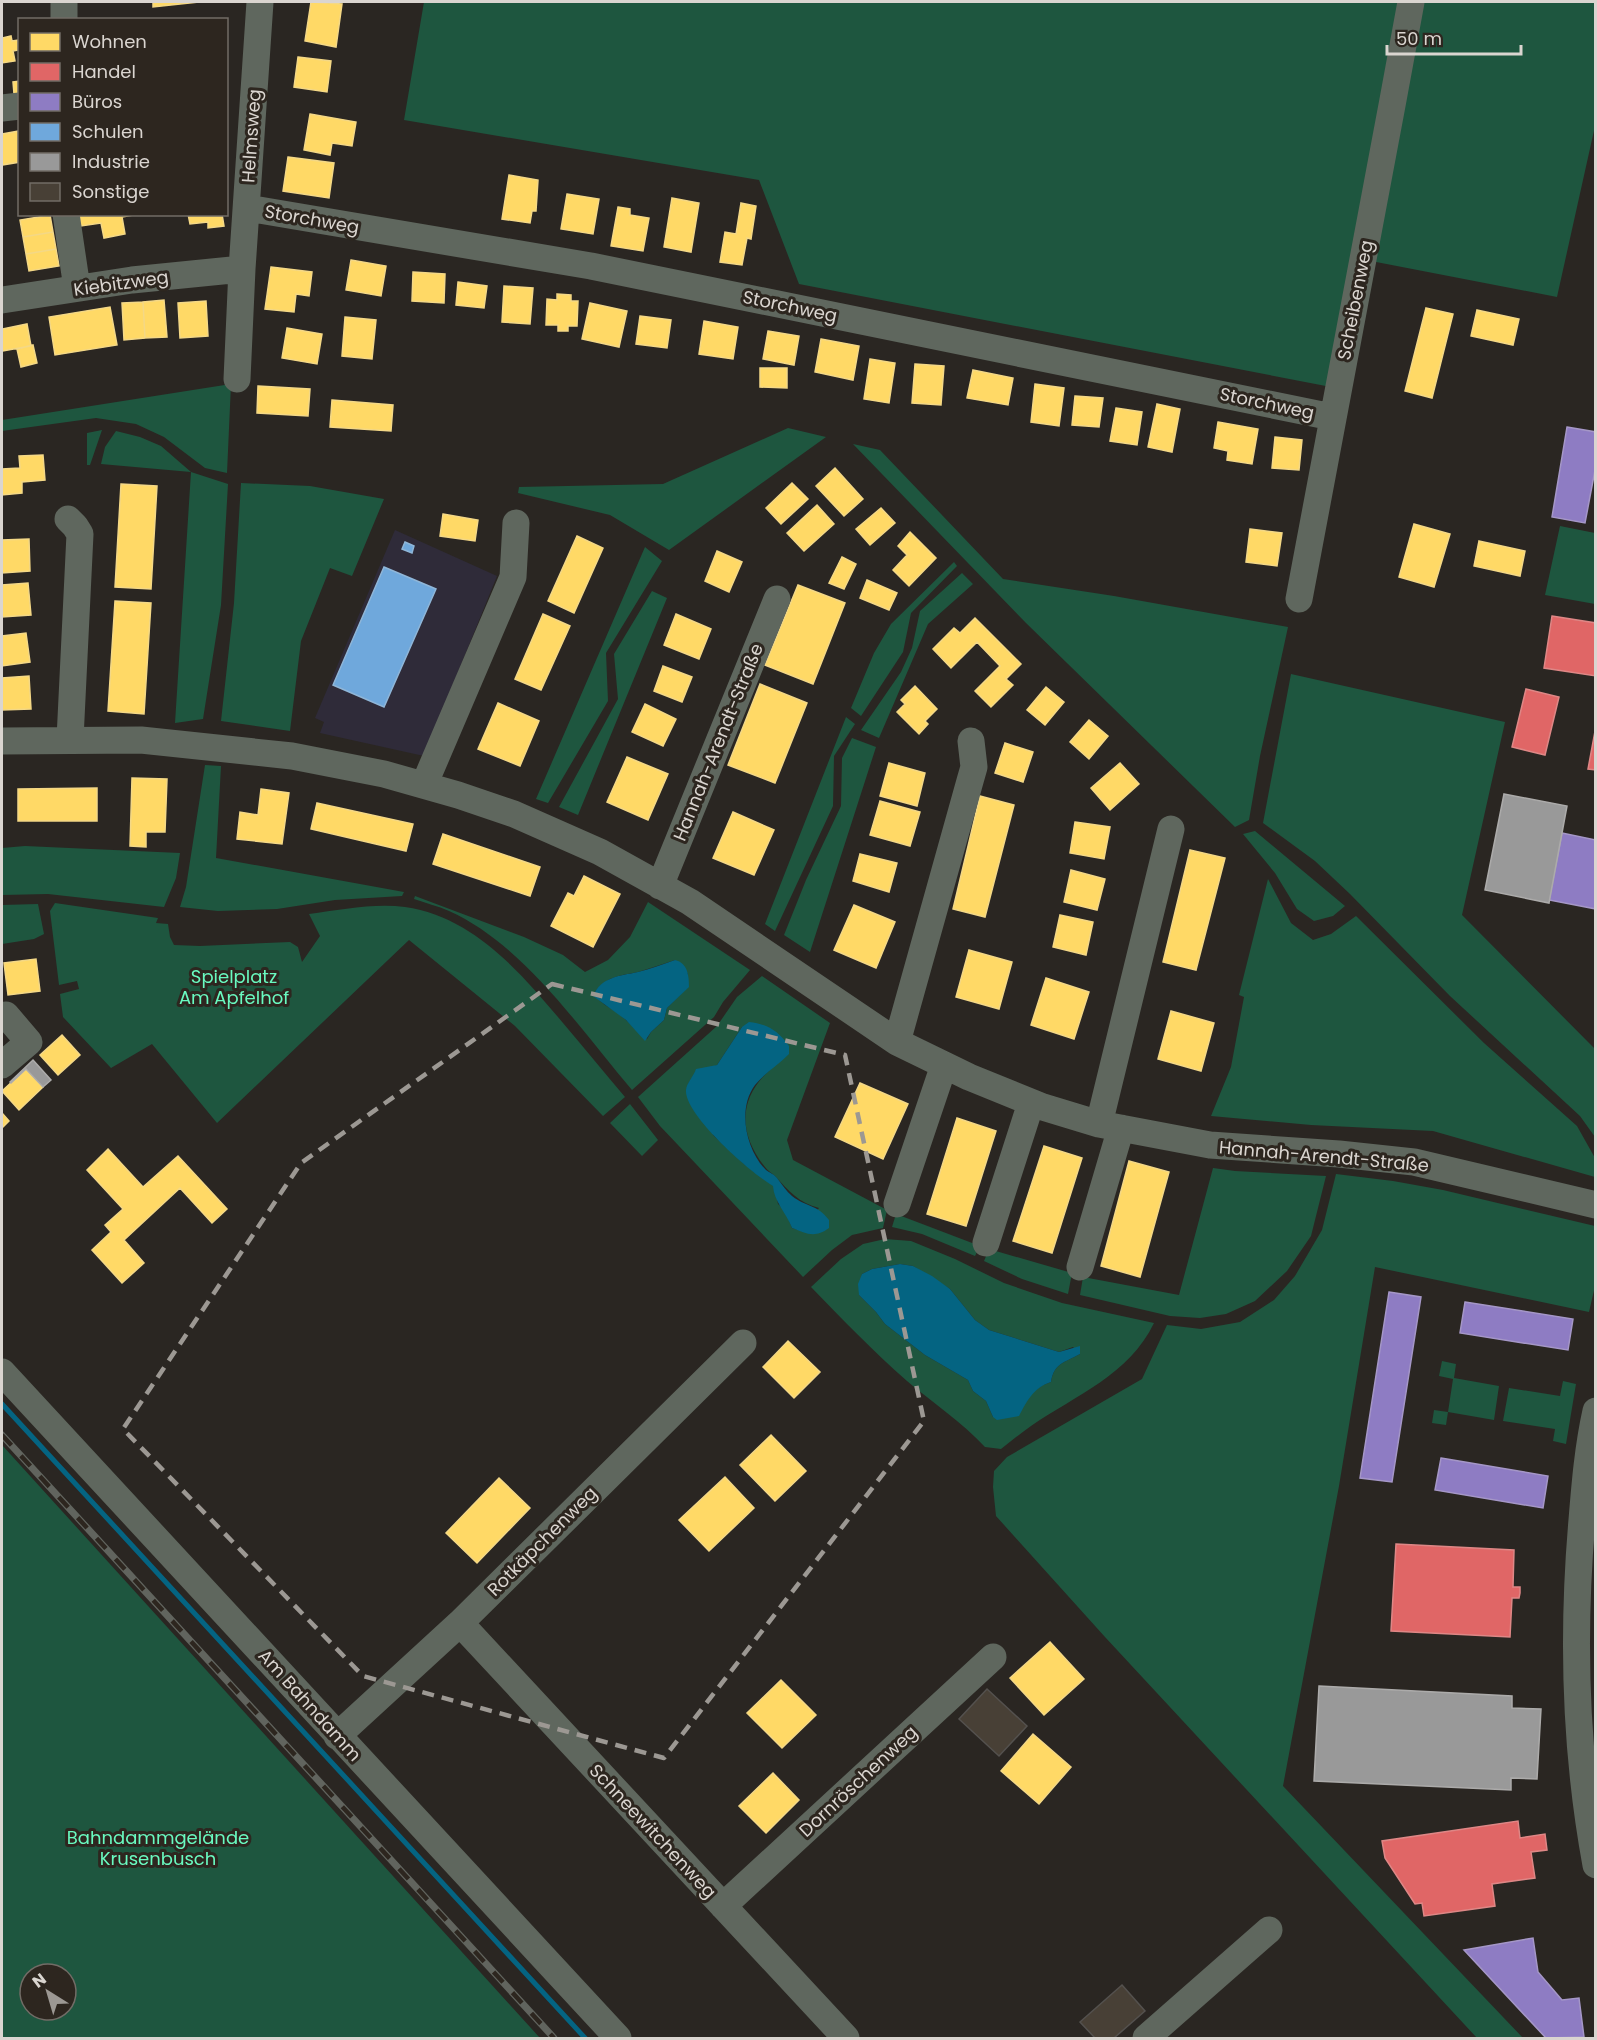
<svg xmlns="http://www.w3.org/2000/svg" width="1597" height="2040" font-family="Poppins,sans-serif">
  <rect width="100%" height="100%" fill="#2a2622"/>
  <path fill="#2f2b39" d="M395,530L497,576L424,756L320,733L324,722L315,718Z"/>
  <path fill="#1e563f" fill-rule="evenodd" d="M424,2H1403L1331,387L799,284L759,180L404,120Z
    M1417,2H1595V126L1557,297L1371,261Z
    M231,384L227,473L205,468L164,437L136,424L96,418L2,431V420Z
    M788,428L826,437L669,550L610,515L518,493L519,487L663,484Z
    M102,430L90,465H87V433Z
    M116,431L140,437L161,446L191,472L228,484L221,605L203,719L175,723L191,472L101,464L105,447Z
    M853,444L880,450L1003,579L1114,596L1288,627L1260,756L1249,820L1235,827L1026,623Z
    M241,483L310,486L384,499L352,576L330,568L301,641L290,731L221,721L234,603Z
    M1560,526L1595,533V604L1545,595Z
    M645,547L662,561L606,653L608,701L548,803L536,799Z
    M954,562L957,566L911,613L903,652L861,716L851,708L874,653L891,624Z
    M962,573L973,584L928,624L879,738L861,730L901,672L912,648L920,611Z
    M652,591L667,598L578,815L559,807L618,699L614,654Z
    M1291,674L1505,722L1462,915L1595,1049V1137L1580,1116L1450,996L1350,894L1315,861L1263,823Z
    M846,717L855,724L834,756L833,806L775,931L765,924Z
    M852,738L876,747L810,952L784,935L806,880L841,806L842,758Z
    M205,765L221,766L216,858L404,892L402,896L335,900L277,909L218,911L180,907L186,887Z
    M1255,831L1345,906L1333,916L1314,921L1297,909L1275,873L1243,834Z
    M25,846L180,853L176,878L164,907L48,894L2,895V848Z
    M1268,879L1291,923L1313,940L1331,934L1356,916L1484,1043L1577,1126L1595,1158V1177L1433,1131L1311,1125L1211,1116L1231,1067L1244,997L1239,995Z
    M415,896L524,937L563,955L585,972L608,960L630,937L648,902L750,970L723,1002L714,1017L632,1090C580,1029 523,944 449,911C438,906 425,903 414,899ZM675,960L688,974V987L667,1008L664,1020L651,1032L647,1039L618,1013L605,1005L593,995C605,976 619,976 638,972C651,968 663,964 675,960Z
    M55,903L158,918L156,923L168,924L170,937L174,945L200,946L290,942L298,947L302,962L320,936L309,914C340,910 374,903 405,907C474,917 521,973 563,1023C584,1048 604,1072 625,1097L603,1116L515,1026L409,940L217,1123L152,1044L111,1068L63,1017L60,994L79,989L77,981L59,985L50,911Z
    M38,904L44,934L34,939L2,944V905Z
    M762,976L830,1023L787,1140L793,1160L887,1210L883,1228L852,1235L832,1250L803,1277L660,1126L638,1097L717,1026L737,997ZM742,1027L771,1069C738,1098 738,1133 765,1167C768,1171 772,1173 775,1176C789,1191 799,1203 819,1208L799,1230L792,1228L785,1210L778,1204L774,1186L744,1164L714,1136L707,1126L688,1084L694,1075L717,1065Z
    M630,1104L658,1140L642,1156L610,1123Z
    M1213,1168L1235,1171L1326,1176L1311,1236L1287,1271L1255,1301L1226,1314L1200,1318L1170,1316L1080,1295L1083,1277L1179,1295Z
    M1336,1174L1393,1181L1443,1190L1595,1226V1286L1589,1312L1375,1267L1339,1486L1283,1786L1523,2038H1477L1105,1637L996,1516L993,1487L994,1471L1007,1457L1142,1379L1167,1325L1201,1329L1240,1322L1274,1300L1295,1276L1322,1230Z
    M896,1214L980,1246L975,1256L922,1234L892,1227Z
    M885,1239L911,1241L955,1259L1004,1283L1062,1303L1154,1323C1129,1375 1076,1395 1031,1426C1021,1433 1011,1441 1001,1449L985,1447C962,1422 933,1403 907,1381C873,1351 842,1319 811,1287L841,1259L863,1244ZM900,1264L913,1266L950,1289L975,1320L989,1330L1059,1352L1073,1347L1080,1354C1064,1363 1054,1363 1051,1382L1043,1385L993,1417L986,1401L973,1391L968,1380L925,1355L885,1324L876,1312L859,1295L862,1274L872,1269Z
    M989,1249L1072,1273L1068,1294L1022,1279L984,1261Z
    M1442,1361L1456,1364L1454,1378L1499,1386L1494,1420L1448,1412L1446,1425L1432,1423L1434,1410L1448,1412L1453,1379L1439,1376Z
    M1563,1381L1576,1384L1566,1444L1553,1441L1555,1429L1503,1421L1509,1388L1560,1396Z
    M2,1445L540,2038H2ZM30,1974H66V2010H30Z"/>
  <path fill="#046482" d="M675,960C688,963 689,976 689,987L667,1008L664,1020L651,1032L645,1041L626,1020L593,996C601,977 619,976 638,972C650,969 663,964 675,960Z
    M749,1022C768,1024 778,1031 789,1046V1054C778,1065 765,1073 755,1085C737,1109 746,1150 766,1170C770,1173 774,1174 777,1178C782,1184 786,1191 792,1196C806,1207 817,1204 829,1220V1228C814,1239 806,1233 792,1228C786,1212 774,1202 773,1186C752,1174 684,1115 686,1090C687,1082 694,1076 696,1069L717,1065L742,1027Z
    M900,1264L913,1266L932,1276L950,1289L975,1320L989,1330L1059,1352L1080,1346V1354C1064,1363 1054,1363 1051,1382C1033,1388 1027,1401 1019,1416L997,1420L993,1417L986,1401L973,1391L968,1380L925,1355L885,1324L876,1312L859,1295L858,1284L862,1274L872,1269Z"/>
  <path fill="#ffd966" stroke="#f4d886" stroke-width="1.5" d="M153,2H199L153,7Z
    M311,2L342,4L336,47L305,41Z
    M11,36L12,41L18,40L19,50L13,51L15,61L2,63V38Z
    M298,57L331,61L327,92L294,87Z
    M20,81V93L14,94L13,82Z
    M310,114L356,122L352,146L332,143L330,155L304,150Z
    M2,128V134L19,131L20,162L2,165Z
    M288,157L334,163L329,198L283,191Z
    M509,175L538,180L536,211H532L530,223L502,219Z
    M567,194L599,199L593,234L561,229Z
    M672,198L699,203L691,252L664,247Z
    M741,203L756,206L751,239L747,238L742,265L720,262L725,232L736,234Z
    M618,207L630,209V215L649,218L643,251L611,246Z
    M79,214H139L122,217L125,234L104,238L101,223L81,226Z
    M188,214H222L224,226L208,228V222L190,224Z
    M50,215L53,232L23,237L20,220Z
    M53,232L56,249L26,254L23,237Z
    M56,249L59,266L29,271L26,254Z
    M351,260L386,266L381,296L346,290Z
    M271,267L312,272L309,296L296,294L294,312L265,309Z
    M413,272L445,274L444,303L412,301Z
    M458,282L487,286L484,308L456,305Z
    M504,286L533,288L530,324L502,322Z
    M557,294L571,295V301H578L577,326H568V331H558V325H546L547,299L557,300Z
    M164,300L167,337L145,338L143,302Z
    M206,301L208,336L180,338L178,303Z
    M143,302L145,338L124,340L122,303Z
    M590,303L627,311L619,347L582,339Z
    M110,307L117,345L55,355L49,317Z
    M1426,308L1453,314L1432,398L1405,391Z
    M1477,310L1519,319L1513,345L1471,336Z
    M640,316L671,320L667,348L636,344Z
    M345,317L376,320L372,359L342,356Z
    M704,321L738,327L733,359L699,354Z
    M27,324L31,346L2,351V329Z
    M287,328L322,334L317,364L282,358Z
    M768,331L799,336L794,365L763,359Z
    M821,339L859,346L853,380L815,372Z
    M33,345L37,363L21,367L17,349Z
    M870,359L895,363L889,403L864,399Z
    M915,364L944,366L941,405L912,403Z
    M760,368H787V388L760,387Z
    M973,370L1013,378L1008,405L967,398Z
    M1035,384L1064,388L1059,426L1031,422Z
    M258,386L310,389L308,416L257,413Z
    M1075,396L1103,398L1099,427L1072,425Z
    M332,400L393,405L391,431L330,427Z
    M1157,404L1180,409L1172,452L1148,447Z
    M1116,408L1142,412L1137,445L1110,441Z
    M1218,422L1258,429L1252,464L1227,460L1228,451L1214,448Z
    M1275,437L1302,440L1299,470L1272,468Z
    M43,455L45,480L22,482V493L2,495V469L20,468L19,456Z
    M835,468L863,499L844,516L816,486Z
    M792,483L808,499L781,524L766,508Z
    M121,484L157,486L151,589L115,587Z
    M817,505L834,524L804,551L787,533Z
    M881,508L895,523L870,545L856,529Z
    M443,514L478,520L475,541L440,536Z
    M1414,524L1450,534L1434,587L1399,577Z
    M1250,529L1282,533L1277,566L1246,562Z
    M910,532L936,558L909,586L893,570L907,555L898,546Z
    M577,536L603,548L574,613L548,601Z
    M29,539L30,571L2,573V540Z
    M1479,541L1525,551L1520,576L1474,566Z
    M717,551L742,562L729,592L705,581Z
    M842,557L856,564L844,589L829,583Z
    M867,580L897,593L889,610L860,598Z
    M28,583L31,615L2,617V585Z
    M798,585L845,603L813,684L765,665Z
    M115,601L151,603L144,714L108,711Z
    M543,614L570,626L541,690L515,679Z
    M676,614L711,629L699,659L664,645Z
    M975,618L1021,664L1006,679L1013,685L991,707L975,691L1000,666L977,642L951,668L933,649L954,628L960,633Z
    M26,633L30,662L2,666V636Z
    M663,666L692,677L682,702L654,691Z
    M29,676L31,709L2,710V678Z
    M760,684L807,703L775,783L728,765Z
    M915,686L937,709L925,721L928,724L919,734L897,712L905,704L901,700Z
    M1046,687L1064,702L1045,725L1027,710Z
    M498,703L539,721L520,766L478,749Z
    M645,704L676,719L663,746L632,732Z
    M1089,720L1108,736L1089,759L1070,742Z
    M1005,743L1033,752L1023,782L995,773Z
    M627,757L668,774L648,820L607,802Z
    M889,763L925,773L917,806L880,796Z
    M1120,763L1139,784L1110,810L1091,788Z
    M132,778L167,779L165,832H146V847L130,846Z
    M97,788V821H18V789Z
    M261,789L289,793L282,844L237,839L240,812L258,815Z
    M980,796L1014,805L985,917L953,909Z
    M880,801L920,812L910,846L870,835Z
    M317,803L413,824L406,851L311,829Z
    M733,812L774,830L754,875L713,858Z
    M1075,822L1110,827L1104,859L1070,853Z
    M443,834L540,867L530,896L433,864Z
    M1190,850L1225,858L1196,970L1163,962Z
    M860,854L897,863L889,892L853,881Z
    M1071,870L1105,879L1097,910L1064,902Z
    M584,876L620,894L593,947L551,926L568,893L574,896Z
    M854,905L895,922L876,968L834,950Z
    M1060,915L1093,922L1086,955L1053,947Z
    M969,950L1012,962L999,1009L956,997Z
    M36,959L40,991L8,995L4,963Z
    M1046,978L1089,992L1074,1039L1031,1025Z
    M1171,1011L1214,1023L1201,1071L1158,1059Z
    M62,1035L80,1055L58,1075L40,1055Z
    M26,1069L43,1087L19,1110L2,1091Z
    M860,1083L908,1104L883,1159L835,1137Z
    M2,1113L9,1121L2,1128Z
    M957,1118L996,1131L966,1226L927,1214Z
    M1044,1146L1082,1158L1052,1253L1013,1241Z
    M108,1149L143,1187L178,1156L227,1209L212,1223L180,1188L124,1240L144,1263L122,1283L92,1250L111,1232L105,1225L123,1209L87,1170Z
    M1129,1161L1169,1172L1140,1277L1101,1266Z
    M788,1341L820,1372L794,1398L763,1367Z
    M771,1435L806,1471L775,1501L740,1465Z
    M725,1477L754,1508L709,1551L679,1520Z
    M499,1478L530,1508L477,1563L446,1533Z
    M1050,1642L1084,1679L1044,1715L1010,1678Z
    M781,1680L816,1715L782,1748L747,1713Z
    M1033,1734L1071,1767L1039,1804L1001,1771Z
    M773,1773L799,1800L766,1833L739,1806Z"/>
  <path fill="#e06666" stroke="#de8786" stroke-width="1.5" d="M1552,616L1596,623V676L1544,668Z
    M1526,689L1559,697L1545,755L1512,747Z
    M1596,726V770L1588,769Z
    M1396,1544L1514,1550L1513,1587H1520V1593L1519,1598H1512L1510,1637L1391,1631Z
    M1518,1821L1520,1838L1545,1834L1547,1850L1531,1852L1535,1878L1492,1884L1495,1906L1424,1916L1422,1903L1415,1904L1385,1858L1382,1841Z"/>
  <path fill="#8e7cc3" stroke="#a597c7" stroke-width="1.5" d="M1567,427L1596,432V465L1585,523L1552,517Z
    M1562,833L1596,840V909L1549,900Z
    M1389,1292L1421,1297L1392,1482L1360,1478Z
    M1465,1302L1573,1319L1568,1350L1460,1333Z
    M1441,1458L1548,1476L1543,1508L1435,1490Z
    M1533,1938L1538,1972L1562,2000L1579,1998L1584,2037L1546,2038L1464,1950Z"/>
  <path fill="#6fa8dc" stroke="#8fb6d8" stroke-width="1.5" d="M405,542L414,546L412,553L402,549Z
    M384,567L436,589L384,707L333,685Z"/>
  <path fill="#999" stroke="#acabaa" stroke-width="1.5" d="M1504,794L1567,806L1549,903L1485,890Z
    M33,1060L51,1080L43,1087L26,1069L11,1083L10,1082Z
    M1319,1686L1512,1696V1708L1541,1709L1537,1779L1511,1778V1790L1314,1781Z"/>
  <g fill="none" stroke-linecap="round" stroke-linejoin="round">
    <path stroke="#046482" stroke-width="5" d="M2,1404L585,2038"/>
  </g>
  <path fill="#484036" stroke="#54514e" stroke-width="1.5" d="M987,1689L1027,1726L999,1756L959,1719Z
    M1122,1985L1145,2011L1114,2038H1095L1080,2022Z"/>
  <g fill="none" stroke-linecap="round" stroke-linejoin="round">
    <path stroke="#5f675e" stroke-width="27" d="M64,20V2
      M2,108L20,106
      M247,208L591,266L1332,417
      M66,214L77,288
      M2,300L132,280L242,269
      M237,379L242,269L260,2
      M68,519L75,526L80,534L70,739
      M1299,599C1335,399 1375,201 1411,2
      M2,741L141,740L292,756L384,774L458,795L514,814L600,852L690,902L897,1042L969,1077L1043,1107L1099,1124L1210,1145L1339,1154L1414,1162L1596,1205
      M424,785L513,577L516,523
      M660,886L777,599
      M2,1019L6,1015L29,1042L2,1065
      M897,1042L970,781L974,767L971,741
      M1099,1124L1171,829
      M897,1204L944,1065
      M986,1243L1031,1103
      M1080,1267L1121,1128
      M2,1372L618,2038
      M1596,1411C1588,1447 1585,1483 1582,1520C1572,1635 1575,1751 1596,1865
      M460,1623L846,2038
      M337,1736L460,1623L743,1343
      M723,1906L993,1657
      M1146,2038L1269,1930"/>
    <g stroke="#61645e" stroke-width="7">
      <path id="rail" d="M2,1435L554,2038"/>
    </g>
    <use href="#rail" stroke="#2d261f" stroke-width="4.5" stroke-dasharray="14" stroke-linecap="butt"/>
  </g>
  <path fill="none" stroke="#9c9893" stroke-width="4.5" stroke-dasharray="12 8" stroke-linejoin="round" d="M552,984L845,1055L924,1421L664,1758L363,1676L123,1429L301,1163Z"/>
  <g text-anchor="middle" dominant-baseline="central" stroke-width="6" stroke-linejoin="round" paint-order="stroke">
    <g font-size="18" fill="#dad5d0" stroke="#2d261f">
      <text transform="translate(251 136) rotate(-86)">Helmsweg</text>
      <text transform="translate(312 219) rotate(10)">Storchweg</text>
      <text transform="translate(121 283) rotate(-8)">Kiebitzweg</text>
      <text transform="translate(1355 300) rotate(-79)">Scheibenweg</text>
      <text transform="translate(790 306) rotate(12)">Storchweg</text>
      <text transform="translate(1267 403) rotate(12)">Storchweg</text>
      <text transform="translate(718 742) rotate(-68)">Hannah-Arendt-Straße</text>
      <text transform="translate(1324 1156) rotate(5)">Hannah-Arendt-Straße</text>
      <text transform="translate(542 1541) rotate(-45)">Rotkäpchenweg</text>
      <text transform="translate(310 1705) rotate(48)">Am Bahndamm</text>
      <text transform="translate(858 1781) rotate(-43)">Dornröschenweg</text>
      <text transform="translate(653 1831) rotate(47)">Schneewitchenweg</text>
    </g>
    <g font-size="18" fill="#69fac0" stroke="#2d261f">
      <text x="234" y="976">Spielplatz<tspan x="234" dy="21">Am Apfelhof</tspan></text>
      <text x="158" y="1837">Bahndammgelände<tspan x="158" dy="21">Krusenbusch</tspan></text>
    </g>
  </g>
  <rect width="1597" height="2040" fill="none" stroke="#dad5d0" stroke-width="6"/>
  <rect x="18" y="18" width="210" height="198" fill="#2d261f" stroke="#726c66" stroke-width="1.5"/>
  <rect x="30" y="33" width="30" height="18" fill="#ffd966" stroke="#726c66" stroke-width="1.5"/>
  <text x="72" y="48" font-size="18" fill="#dad5d0">Wohnen</text>
  <rect x="30" y="63" width="30" height="18" fill="#e06666" stroke="#726c66" stroke-width="1.5"/>
  <text x="72" y="78" font-size="18" fill="#dad5d0">Handel</text>
  <rect x="30" y="93" width="30" height="18" fill="#8e7cc3" stroke="#726c66" stroke-width="1.5"/>
  <text x="72" y="108" font-size="18" fill="#dad5d0">Büros</text>
  <rect x="30" y="123" width="30" height="18" fill="#6fa8dc" stroke="#726c66" stroke-width="1.5"/>
  <text x="72" y="138" font-size="18" fill="#dad5d0">Schulen</text>
  <rect x="30" y="153" width="30" height="18" fill="#999999" stroke="#726c66" stroke-width="1.5"/>
  <text x="72" y="168" font-size="18" fill="#dad5d0">Industrie</text>
  <rect x="30" y="183" width="30" height="18" fill="#484036" stroke="#726c66" stroke-width="1.5"/>
  <text x="72" y="198" font-size="18" fill="#dad5d0">Sonstige</text>
  <g transform="translate(48 1992) rotate(323)"><circle r="28" fill="#2d261f" stroke="#726c66" stroke-width="1.5"/>
  <path d="M0-4.5L10 22L0 15L-10 22Z" fill="#9c9893"/>
  <text y="-9" font-size="16" font-weight="bold" text-anchor="middle" fill="#dad5d0">N</text>
  </g>
  <path d="M1387 45v9h134v-9" fill="none" stroke="#dad5d0" stroke-width="3"/>
  <text x="1396" y="45" font-size="18" fill="#dad5d0" stroke="#2d261f" stroke-width="4.5" paint-order="stroke">50 m</text>
</svg>
